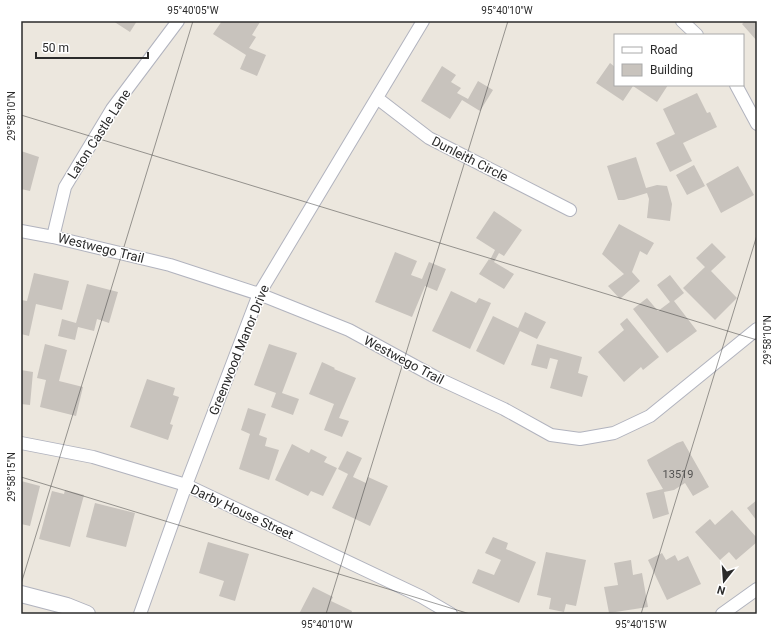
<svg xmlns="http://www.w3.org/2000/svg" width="778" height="635" font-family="Roboto,sans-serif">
  <rect width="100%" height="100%" fill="#ece7de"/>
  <path fill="#c8c3bd" d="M113,21H137L130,32Z
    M222,21H258L260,22L252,35L256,37L249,48L266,55L257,76L240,69L246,55L213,34Z
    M745,21H757V41L742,24Z
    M610,63L615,67V85H668L657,102L633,86L623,101L596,83Z
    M442,66L456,75L451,82L461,88L457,93L468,99L478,81L493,90L480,111L462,100L450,119L421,101Z
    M697,93L707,113L710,112L717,127L683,143L692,161L670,172L656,143L675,134L663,109Z
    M21,151L39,157L30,191L21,189Z
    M636,157L646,188L657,185L667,186L672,204L670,221L647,218L649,199L647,193L624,200H618L607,166Z
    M694,165L705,186L687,195L676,175Z
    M738,166L754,195L721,213L706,184Z
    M494,211L522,230L504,256L499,253L494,262L514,274L504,289L479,274L489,259L490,260L495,250L476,238Z
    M619,224L654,243L647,255L640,251L632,272L640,281L620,299L608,286L624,274L602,254Z
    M712,243L726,257L711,271L737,298L715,320L683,288L705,267L696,258Z
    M395,252L417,261L411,275L422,279L429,262L446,269L437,291L425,286L412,317L375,302Z
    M34,273L69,281L62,310L36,304L29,336L21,334V300L27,301Z
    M670,275L684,293L674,301L697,331L667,353L633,309L647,298L658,311L670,302L657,285Z
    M87,284L118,292L109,323L97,319L94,331L78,327L75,340L58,336L62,319L76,323Z
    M451,291L476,303L479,298L491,303L470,349L432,331Z
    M525,312L546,322L537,339L520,331L504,365L476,351L493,316L518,328Z
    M627,318L659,357L643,370L641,367L624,382L598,352L624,330L620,324Z
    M45,344L67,350L59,381L83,387L76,416L40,407L46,380L37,378Z
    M269,344L297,353L282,393L299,399L293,415L271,407L276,393L254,385Z
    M537,344L582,357L578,373L588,376L582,397L550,388L558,360L550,358L547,369L531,365Z
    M322,362L335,368L334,369L356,378L339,418L349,421L342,437L324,430L334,404L309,394Z
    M21,370L33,372L30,405L21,404Z
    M147,379L175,388L173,395L179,397L170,424L173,425L168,440L130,427Z
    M248,408L266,414L259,435L267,438L265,446L279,450L269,480L239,469L250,434L241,430Z
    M683,441L709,487L693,496L685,483L674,490L664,492L669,514L653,519L646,493L663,489L649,465L647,460L677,443Z
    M292,444L309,453L311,449L327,457L324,462L337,468L323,496L311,491L308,496L275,480Z
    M347,451L362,458L353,477L366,483L368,477L388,486L370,526L332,508L348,474L338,469Z
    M21,481L40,486L30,526L21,524Z
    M65,490L84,495L70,547L39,539L52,491L64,494Z
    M757,500V521L747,508Z
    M95,503L135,513L126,547L86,537Z
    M732,510L757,538V542L736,560L729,552L720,560L695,532L710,519L715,525Z
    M493,537L508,543L506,549L536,562L519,603L472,583L478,569L494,575L501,560L485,553Z
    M208,542L249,554L235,601L219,596L224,581L199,573Z
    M546,552L586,560L576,606L566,604L564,612L549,609L551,598L537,595Z
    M662,553L666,560L675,555L678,561L688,556L701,584L667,600L648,560Z
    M631,560L633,575L642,573L648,607L609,613L604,587L618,585L614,563Z
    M313,587L333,597L331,601L352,611L351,614H299Z"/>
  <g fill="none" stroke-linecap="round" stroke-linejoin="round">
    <g stroke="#b1b3be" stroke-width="14">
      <path id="minor" d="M682,21L697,35
        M736,85L757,124
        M377,98L429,138L570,210
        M21,231L53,237L170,265L259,294L349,330L437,378L504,409L551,435L580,439L614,433L650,416L757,329
        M53,237L65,187L112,109L178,21
        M21,443L93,457L186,485L422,597L451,614
        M140,614L186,485L259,294L423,21
        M722,614L757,589"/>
    </g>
    <g stroke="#b1b3be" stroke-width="18">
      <path id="tertiary" d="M21,594L67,606L87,614"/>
    </g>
    <use href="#minor" stroke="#fff" stroke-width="12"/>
    <use href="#tertiary" stroke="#fff" stroke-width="16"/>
  </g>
  <path fill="none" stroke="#2b2b2b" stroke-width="1" stroke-opacity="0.45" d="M21,115L757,340M21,477L470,614M21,584L193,21M326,614L508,21M641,614L757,235"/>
  <g text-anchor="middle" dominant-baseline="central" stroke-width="3" stroke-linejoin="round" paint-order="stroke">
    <g font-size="11" fill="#525150">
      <text x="678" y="474">13519</text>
    </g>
    <g font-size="13" fill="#2b2b2b" stroke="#fff">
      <text transform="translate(99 134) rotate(-57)">Laton Castle Lane</text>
      <text transform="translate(470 159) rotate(27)">Dunleith Circle</text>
      <text transform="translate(101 248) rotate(14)">Westwego Trail</text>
      <text transform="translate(239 350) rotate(-68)">Greenwood Manor Drive</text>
      <text transform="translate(404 360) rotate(28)">Westwego Trail</text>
      <text transform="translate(242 512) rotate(25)">Darby House Street</text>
    </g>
  </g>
  <rect width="778" height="635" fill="none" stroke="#ffffff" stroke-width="44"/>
  <rect x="614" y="34" width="130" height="52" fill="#ffffff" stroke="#aaaaaa"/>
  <rect x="622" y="47" width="20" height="6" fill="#ffffff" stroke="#aaaaaa"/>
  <text x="650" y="54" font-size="12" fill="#2b2b2b">Road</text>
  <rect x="622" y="64" width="20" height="12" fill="#c8c3bd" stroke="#aaaaaa"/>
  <text x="650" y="74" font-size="12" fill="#2b2b2b">Building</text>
  <g transform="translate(724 581) rotate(197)" stroke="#ffffff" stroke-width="3" paint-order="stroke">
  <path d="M0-3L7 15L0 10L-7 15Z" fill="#2b2b2b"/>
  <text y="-6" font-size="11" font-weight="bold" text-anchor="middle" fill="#2b2b2b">N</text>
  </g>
  <path d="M36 52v6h112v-6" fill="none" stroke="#2b2b2b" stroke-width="2"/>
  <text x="42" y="52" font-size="12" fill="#2b2b2b" stroke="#ffffff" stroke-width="3" paint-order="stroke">50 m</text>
  <rect x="22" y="22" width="734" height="591" fill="none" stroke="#2b2b2b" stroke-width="1.5"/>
  <g font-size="10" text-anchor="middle" fill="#2b2b2b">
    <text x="193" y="14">95°40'05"W</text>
    <text x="507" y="14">95°40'10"W</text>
    <text transform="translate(11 116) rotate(-90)" y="4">29°58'10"N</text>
    <text transform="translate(767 340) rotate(-90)" y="4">29°58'10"N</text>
    <text transform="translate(11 477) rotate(-90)" y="4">29°58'15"N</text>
    <text x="327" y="628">95°40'10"W</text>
    <text x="641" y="628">95°40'15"W</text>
  </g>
</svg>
